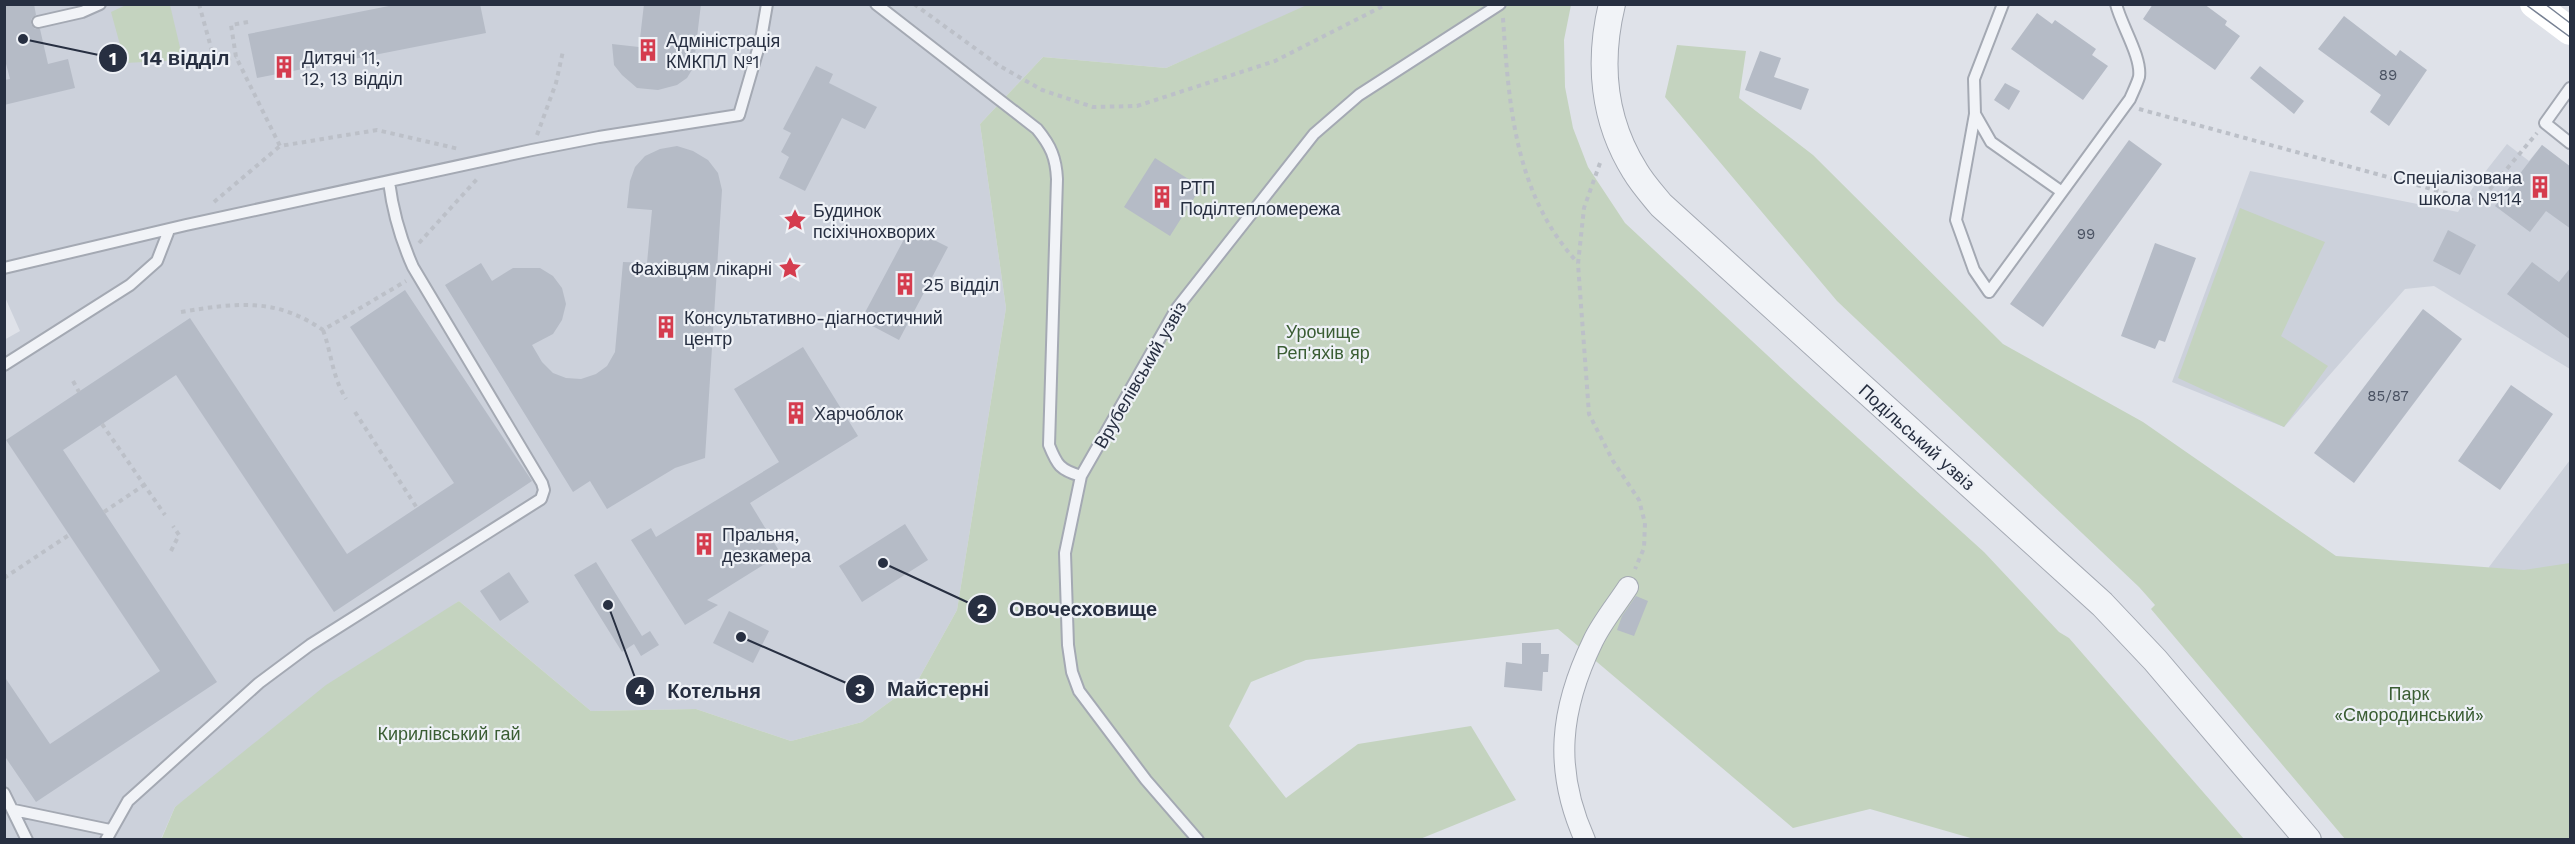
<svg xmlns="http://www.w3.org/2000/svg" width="2575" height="844" font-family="'Work Sans',sans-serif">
  <rect width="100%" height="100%" fill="#dfe2e9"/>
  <path fill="#ccd1db" d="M5,5H1309L1166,68L1043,57L980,124L1006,308L957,610L917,682L862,722L791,741L696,709L591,711L459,601L175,807L161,839H5L4,340L20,331L4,295Z
    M2507,144L2529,161L2542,145L2570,167V369L2434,286L2405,289L2284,427L2172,382L2250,171L2458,212L2474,186Z
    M2570,460V572L2490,570L2489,567Z"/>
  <path fill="#c4d3bf" d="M1309,4L1571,5L1564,40L1565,87L1573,128L1588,167L1625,223L1795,381L1984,552L2059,632L2069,638L2244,839H1974L1870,809L1793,828L1558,629L1306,660L1251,682L1229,726L1286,798L1358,744L1471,726L1516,800L1420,839L161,840L175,807L326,685L459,601L591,711L696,709L791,741L862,722L917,682L957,610L1006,308L980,124L1043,57L1166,68Z
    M126,5H170L183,60L125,63L111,12Z
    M1677,45L1746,51L1739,98L1813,155L2003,344L2143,422L2336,556L2524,570L2570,563V839H2345L2151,609L2155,605L2139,587L1837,301L1665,97Z
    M2240,208L2325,242L2281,336L2328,366L2284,427L2178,378Z"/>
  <path fill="#b5bbc6" d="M4,4H34L36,15L31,19V24L35,29H40L48,64L68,59L75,88L4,105V80L10,79L4,56Z
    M399,4H480L486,33L257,78L248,34Z
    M644,4H701L695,54H697L693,68L687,78L677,85L658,90L637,88L622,75L614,65L612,44L639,47Z
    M2153,4H2204L2227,21L2225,25L2240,36L2215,70L2143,19Z
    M2037,13L2052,24L2055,20L2096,49L2092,55L2108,66L2083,100L2011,49Z
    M2344,16L2396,56L2400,50L2427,70L2389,126L2370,112L2381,95L2318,49Z
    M1760,51L1781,58L1774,77L1809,89L1801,110L1745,90Z
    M816,66L833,74L829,83L877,107L865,129L842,118L805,191L779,178L789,157L781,152L791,133L783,129Z
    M2260,66L2304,101L2294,114L2250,78Z
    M2005,83L2020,91L2009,110L1994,100Z
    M2129,140L2162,164L2043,327L2010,304Z
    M2542,145L2571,167V229L2546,211L2530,232L2495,206Z
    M677,146L693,151L708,160L718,173L722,190L705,458L675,468L607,509L590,481L573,492L445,285L481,263L492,281L513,268H540L553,276L562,288L566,304L562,320L553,334L532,345L542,362L553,373L566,378L581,379L596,374L607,366L615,352L623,262L647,263L652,210L627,208L630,181L635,167L645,156L660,149Z
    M1155,158L1201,187L1170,236L1124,207Z
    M910,228L948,247L899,340L861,320Z
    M2448,230L2476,245L2460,275L2433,261Z
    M2155,243L2196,258L2165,342L2159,340L2155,349L2121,336Z
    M2532,262L2559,282L2571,267V340L2507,294Z
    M405,290L532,481L334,612L176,375L63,450L217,682L36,802L4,755V676L50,744L160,671L6,440L190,318L347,554L454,483L350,327Z
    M2423,309L2462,339L2354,483L2314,453Z
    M803,347L858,436L750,503L781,554L707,600L718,605L685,625L631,540L651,528L656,537L779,462L734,389Z
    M2511,385L2553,414L2500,490L2458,461Z
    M905,524L928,560L862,602L839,566Z
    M596,562L642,636L650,631L659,645L641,656L634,644L622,652L574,575Z
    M509,572L529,602L500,621L480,591Z
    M1636,596L1648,601L1634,636L1617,630L1622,616Z
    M729,611L769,631L753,663L713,643Z
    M1522,643H1541V654H1549L1548,672H1543L1542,691L1504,687L1506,662L1522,664Z"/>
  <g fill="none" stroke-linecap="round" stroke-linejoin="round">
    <g stroke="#a4a9b3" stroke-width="14">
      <path id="service" d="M876,4L1037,129C1051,146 1056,158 1057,179L1049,445C1057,465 1060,470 1081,476
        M2003,4L1974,79L1975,114L1991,142L2062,192
        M38,22L82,12L100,4
        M2570,88L2545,123L2570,143
        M1975,114L1956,220L1974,270L1989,292L2130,99C2133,92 2137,84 2139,77C2142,57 2121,25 2116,4
        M4,268L186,225L532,150L599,137L739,115L761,39L767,4
        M4,365L130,285L157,261L169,230
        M4,793L27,840
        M14,810L110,830
        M106,840L128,801L259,683L310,645L541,499L544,490L542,483L413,267C400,238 393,213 389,182
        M1198,840L1146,780L1079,691L1072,672L1068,645L1065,553L1081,476L1177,308L1314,134L1359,95L1500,4"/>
    </g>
    <g stroke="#a4a9b3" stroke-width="22">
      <path id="minor" d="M1585,840C1553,769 1560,709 1593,641C1602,622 1617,604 1628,587"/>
    </g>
    <g stroke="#a4a9b3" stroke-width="28">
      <path id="tertiary" d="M1612,4C1598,62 1603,120 1635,171C1642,183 1652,194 1661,205L2102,604L2155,660L2308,840"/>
    </g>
    <path stroke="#bcc0c8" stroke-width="4" stroke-dasharray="4.5 4.5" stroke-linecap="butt" d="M199,4L215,62L236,57
      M914,4L998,65L1042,90L1093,107L1137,106L1275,61L1387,4
      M1503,18C1509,107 1515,195 1578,263
      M248,22L231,25L236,57L280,146L377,130L459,149
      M2139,109L2479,202L2537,133
      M537,135L556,83L563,51
      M1600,163L1584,208L1578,264L1589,414L1613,461L1639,500L1645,523L1644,548L1635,569
      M214,202L280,146
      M419,243L478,178
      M181,312C236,303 275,297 323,330L406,281
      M323,330C332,355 332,376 346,399
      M73,381L79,392
      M355,412L417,508
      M102,424L165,515
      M104,512L144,485
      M171,551L179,535L173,526
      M4,578L69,535"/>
    <use href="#service" stroke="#f1f3f7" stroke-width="10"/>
    <use href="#minor" stroke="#f1f3f7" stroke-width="20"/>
    <use href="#tertiary" stroke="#f1f3f7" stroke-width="26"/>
    <path stroke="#fff" stroke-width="28" d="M2534,4L2570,31"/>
    <path stroke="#778193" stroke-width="1.5" d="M2525,4L2570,37
      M2545,4L2570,23"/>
  </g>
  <defs>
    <g id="building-bare" transform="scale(1.8)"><path d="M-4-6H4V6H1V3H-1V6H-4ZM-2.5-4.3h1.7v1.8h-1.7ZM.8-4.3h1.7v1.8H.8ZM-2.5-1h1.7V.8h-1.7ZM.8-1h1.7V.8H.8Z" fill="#d53c4e" stroke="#eef1f6" stroke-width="2.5" paint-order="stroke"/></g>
    <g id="sight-bare" transform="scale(1.8)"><path d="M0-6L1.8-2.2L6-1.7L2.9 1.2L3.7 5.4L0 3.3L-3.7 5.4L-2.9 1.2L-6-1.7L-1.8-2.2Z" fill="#d53c4e" stroke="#eef1f6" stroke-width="2.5" paint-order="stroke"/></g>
  </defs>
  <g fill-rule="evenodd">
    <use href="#building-bare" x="648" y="50"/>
    <use href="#building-bare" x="284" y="67"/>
    <use href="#building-bare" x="2540" y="187"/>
    <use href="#building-bare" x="1162" y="197"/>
    <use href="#sight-bare" x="795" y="220"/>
    <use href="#sight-bare" x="790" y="268"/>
    <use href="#building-bare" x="905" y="284"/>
    <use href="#building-bare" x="666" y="327"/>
    <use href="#building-bare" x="796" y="413"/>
    <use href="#building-bare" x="704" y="544"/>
  </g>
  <g text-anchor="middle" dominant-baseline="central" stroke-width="4.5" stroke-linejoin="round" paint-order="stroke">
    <g font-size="15" fill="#4a5262">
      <text x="2388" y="75">89</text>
      <text x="2086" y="234">99</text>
      <text x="2388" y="396">85/87</text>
    </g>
    <g font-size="18" fill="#272f41" stroke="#eef1f6" text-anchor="start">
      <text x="666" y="40">Адміністрація<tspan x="666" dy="21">КМКПЛ №1</tspan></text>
      <text x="302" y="57">Дитячі 11,<tspan x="302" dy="21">12, 13 відділ</tspan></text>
      <text x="2522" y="177" text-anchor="end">Спеціалізована<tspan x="2522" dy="21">школа №114</tspan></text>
      <text x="1180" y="187">РТП<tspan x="1180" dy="21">Поділтепломережа</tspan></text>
      <text x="813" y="210">Будинок<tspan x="813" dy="21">псіхічнохворих</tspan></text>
      <text x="772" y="268" text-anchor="end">Фахівцям лікарні</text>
      <text x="923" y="284">25 відділ</text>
      <text x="684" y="317">Консультативно-діагностичний<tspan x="684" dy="21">центр</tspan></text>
      <text x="814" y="413">Харчоблок</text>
      <text x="722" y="534">Пральня,<tspan x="722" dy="21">дезкамера</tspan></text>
    </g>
    <g font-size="18" fill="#3a5d33" stroke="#eef1f6">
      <text x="1323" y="331">Урочище<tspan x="1323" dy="21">Реп'яхів яр</tspan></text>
      <text x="2409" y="693">Парк<tspan x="2409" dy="21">«Смородинський»</tspan></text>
      <text x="449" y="733">Кирилівський гай</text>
    </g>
    <g font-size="18" fill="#272f41" stroke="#eef1f6">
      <text transform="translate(1140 375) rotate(-60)">Врубелівський узвіз</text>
      <text transform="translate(1917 437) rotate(42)">Подільський узвіз</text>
    </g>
  </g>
  <path fill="none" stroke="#272f41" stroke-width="2" d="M23 39L113 58M883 563L982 609M741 637L860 689M608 605L640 691"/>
  <g fill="#272f41" stroke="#eef1f6" stroke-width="2">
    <circle cx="23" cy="39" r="6"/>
    <circle cx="883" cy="563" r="6"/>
    <circle cx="741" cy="637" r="6"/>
    <circle cx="608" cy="605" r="6"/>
    <circle cx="113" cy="58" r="15"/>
    <circle cx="982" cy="609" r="15"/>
    <circle cx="860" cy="689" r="15"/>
    <circle cx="640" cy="691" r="15"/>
  </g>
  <g font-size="18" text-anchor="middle" font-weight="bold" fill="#fff">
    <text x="113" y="65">1</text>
    <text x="982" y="616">2</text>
    <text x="860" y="696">3</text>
    <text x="640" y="697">4</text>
  </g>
  <g font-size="20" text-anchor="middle" font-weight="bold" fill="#272f41" stroke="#eef1f6" stroke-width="4.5" stroke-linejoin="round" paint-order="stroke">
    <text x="185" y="65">14 відділ</text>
    <text x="1083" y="616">Овочесховище</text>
    <text x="938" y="696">Майстерні</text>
    <text x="714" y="698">Котельня</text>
  </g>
  <rect width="2575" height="844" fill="none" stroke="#272f41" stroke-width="12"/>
</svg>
